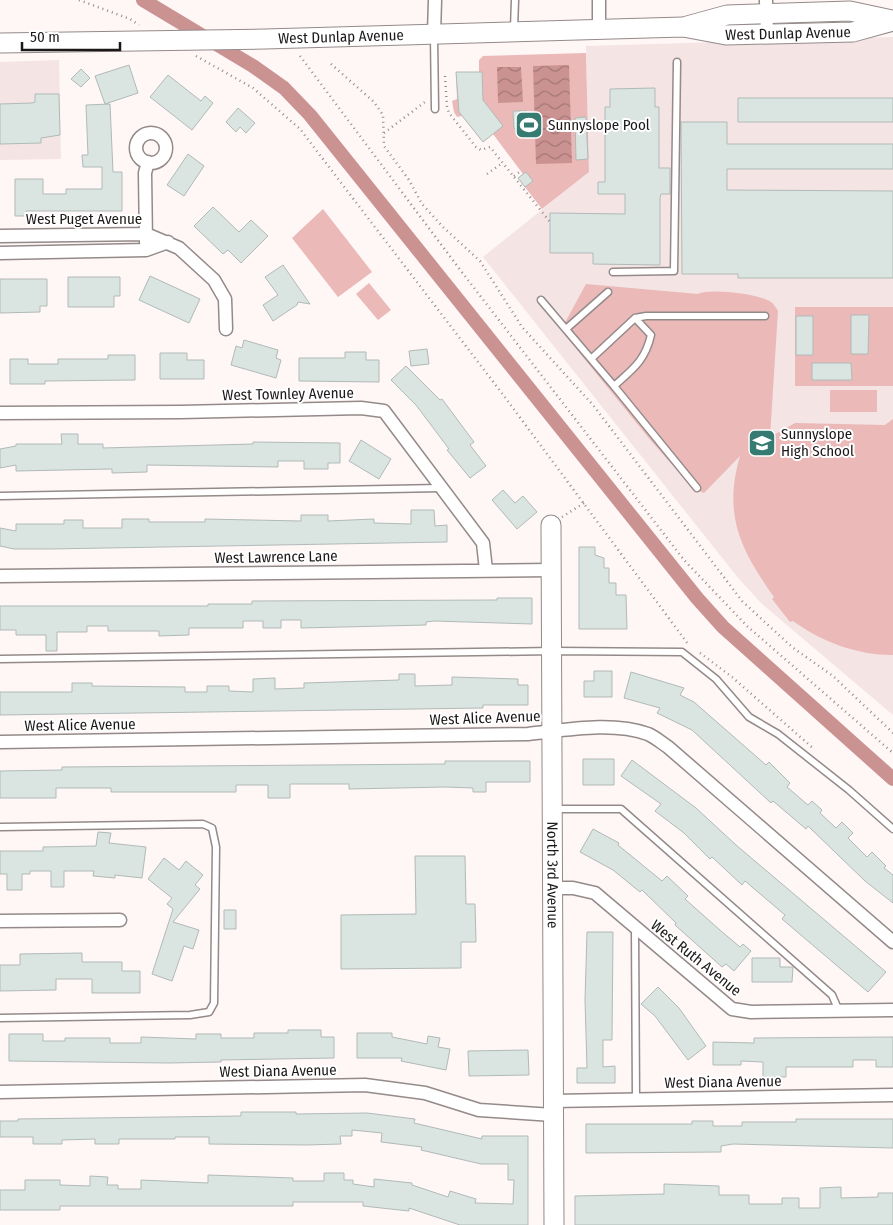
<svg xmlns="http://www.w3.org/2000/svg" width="893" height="1225" font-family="'Fira Sans Condensed',sans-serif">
  <defs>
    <pattern id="water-waves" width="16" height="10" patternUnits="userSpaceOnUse" patternTransform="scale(1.25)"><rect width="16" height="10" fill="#cb9292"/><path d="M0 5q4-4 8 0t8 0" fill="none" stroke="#a47676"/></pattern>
  </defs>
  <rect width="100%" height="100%" fill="#fff6f6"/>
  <path fill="#f4e4e4" d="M893,37V715L762,604L739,579L483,257L589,172L586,46Z
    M59,60L61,159L0,160V62Z"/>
  <path fill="#eab9b8" d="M586,53L589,172L542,209L518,178L523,174L493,134L483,142L462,116L457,117L454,112L452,101L457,99L456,72H479V60L483,56Z
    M323,209L372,272L338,297L292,238Z
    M369,283L391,310L378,320L356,294Z
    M586,284L698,294C710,288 760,294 771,302C774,304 776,308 778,311L770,437L795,423L885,425L893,419V655C857,655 822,642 793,621L790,622L772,599L774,597C740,549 723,515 740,456L704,493L693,488L652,442L561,330Z
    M795,307H893V386H795Z
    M830,390H877V412H830Z"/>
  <path fill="url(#water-waves)" d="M569,65L572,163L536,164L533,66Z
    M497,67H521L523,102L498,103Z"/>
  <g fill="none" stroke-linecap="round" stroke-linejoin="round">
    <path stroke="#cb9292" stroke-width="14" d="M143,0L253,66L284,88L310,115L697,598L723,627L893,779"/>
  </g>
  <path fill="#dae5e2" stroke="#b0bab8" d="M129,65L138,93L105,104L95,76Z
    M81,69L90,78L81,87L71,79Z
    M456,72H482L483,100L503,126L483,142L459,112Z
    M168,75L201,101L205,96L213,103L192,130L150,97Z
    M655,88V107H659V168H670V194H661L660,198V265L593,264V253H550V213L625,214V194H598V182H605V107H610V89Z
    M35,94H59L60,135L41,138V143L0,144V104L32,103L35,102Z
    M738,98H893V122H738Z
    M110,104L113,172H122V211H26V216H15V179H43V194H66V189H102V167H83L82,155H88L86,105Z
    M238,108L255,123L246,133L240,127L236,132L226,122Z
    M513,111H526V129H514Z
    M586,117L588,159L576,160L575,118Z
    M681,122H727V144H893V169H727V190L893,191V278H738V274H682Z
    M188,154L204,166L184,196L167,185Z
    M526,172L533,181L525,187L518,178Z
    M213,207L239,232L251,220L268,236L241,263L228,250L223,254L194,226Z
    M283,265L310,304L298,302L297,305L273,321L263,305L278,295L265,277Z
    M150,276L200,299L189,323L139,300Z
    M68,277H120V296H114V307H68Z
    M0,279H47V306H40V312L0,313Z
    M851,315H869L868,354H851Z
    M796,316H813V355H796Z
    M244,340L278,350L276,358L281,360L276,378L231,365L236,346L242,348Z
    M427,349L429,364L411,366L409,351Z
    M345,352H366V360H379V382L299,381V358H345Z
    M160,353H187V360H204V379H160Z
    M108,355H135V380L45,381V384H10V359H28V364H58V359H108Z
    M812,363H851L852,380H812Z
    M406,366L440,400L442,399L474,442L470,445L486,466L470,478L447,450L449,449L416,405L391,380Z
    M61,434H78V444H103V448L253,444V442L340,443V463H328V469H304V461H278V467L147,465V472L112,473V469L16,471V465L0,468V449L16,446V444H62Z
    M361,440L391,459L379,479L349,461Z
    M503,490L515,503L523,496L537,512L517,529L492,500Z
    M411,510H434L435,526L447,525V542L50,549H14L0,546V528L16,531V524H64V520H83V528H122V519H149V522H205V519L301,521V515H328V521L374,519V523L411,524Z
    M579,547H595V555L604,558V568H609V583H616V595H626L627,629H579Z
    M497,598H532V624L434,621L426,622V625L301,628V620H281V628H263V621H243V628H189V635L159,636V631H108V626H87V632H57V651H46V635H16V630H0V606H208V604H252V601L497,600Z
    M594,671H612V697H584V681H594Z
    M631,672L684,688L680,695L694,702L766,765L769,762L790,783L787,787L808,805L812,801L822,810L820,813L836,828L842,822L853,833L848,838L867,857L872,852L886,866L884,868L893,875V903L865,881L808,826L806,829L773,801L771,803L692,730L657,713L660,708L624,698Z
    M399,674H415V686L452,685V677L518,679V685H528V705H483V708L0,715V692H72V683H92V686L185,687V692H207V686H229V691L253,692V679L275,678V689L304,688V683L399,680Z
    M583,759H614V785H583Z
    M632,760L696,808L736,845L886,972L868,992L782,919L785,915L745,881L742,885L712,857L710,859L684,833L655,811L661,804L621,776Z
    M445,761H530V782H486V792H473V788L445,787L349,789V784H290V798H268V785H236V792H111V788H56V798H0V771L62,770V767L445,764Z
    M593,829L619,843L618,845L662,881L667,876L688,896L685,899L721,931L740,947L743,944L751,951L734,971L726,964L722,967L675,925L676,923L642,890L640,892L613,870L580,852Z
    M98,832L111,833L109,843L146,847L142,878L115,875V878L93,876L94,871H64V887H51V871H30V874H22V890H7V874H0V851H43V847L96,846Z
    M415,856H465L466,904H475L476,942H461V968L341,969V915L416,914Z
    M164,858L179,870L186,861L203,875L195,885L200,889L173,922L199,930L193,949L184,946L172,981L152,974L173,909L167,904L172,898L148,879Z
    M224,910H236V929H224Z
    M587,932H613L612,1040H603V1067L615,1066V1083H577V1068H587L585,1000Z
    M82,953V962H122V971H140V993H92V979H56V990L0,991V965H20V954Z
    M752,958H780V967H793L792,982H752Z
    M658,987L679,1008L706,1046L688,1060L655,1016L641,1004Z
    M288,1030H321V1037H334V1058L221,1060V1062L168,1063L9,1061V1034H43V1041H65V1038H110V1043H141V1037L196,1039V1034H221V1038H254V1033H288Z
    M357,1033H392V1037L427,1044L428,1036L440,1038L438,1047L450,1049L446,1070L401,1061L402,1058H357Z
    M893,1037V1067H876V1060H853V1067H786V1077H763V1062L741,1061V1065H713V1042L754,1043V1038Z
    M528,1050L529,1075L469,1076L468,1051Z
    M241,1112H296V1114L367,1113L415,1119L414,1123L482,1139V1136H528V1225H460L409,1208V1211L363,1206V1202H293V1206H60V1210H0V1190H25V1180H60V1185L90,1186V1176L108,1177L107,1185H118V1189H141V1180L208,1183V1175L293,1178V1181H324V1173H344V1180H353V1184L374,1187V1179L412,1183V1185L448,1197L450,1191L476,1199L475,1203L513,1204L514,1180H508V1164H481L421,1150L422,1147L381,1142L382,1133L352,1130V1136H340L341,1144L306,1145L209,1144V1137H175V1139H119V1144H95V1139L62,1140V1144H33V1137H0V1121H18V1119L241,1116Z
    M796,1119H893V1148L733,1144L721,1146V1152L586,1153V1124H692V1121H713V1126H742V1122H796Z
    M664,1184L719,1186V1195H749V1204H782V1198H799V1208H820V1188L841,1187V1198L878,1197V1193H893V1225H575V1196L664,1194Z"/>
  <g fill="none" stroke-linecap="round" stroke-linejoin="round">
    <g stroke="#938a89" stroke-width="9">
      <path id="lane" d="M514,29L515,0
        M434,36L435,109
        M613,272L674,271L677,62
        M541,300L614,386C633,369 645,361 651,335L635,318L646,316H765
        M566,329L608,292
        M591,359L635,318
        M614,386L697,488
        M0,496L441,488
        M0,659L553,651L682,652L716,679L749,717L778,734L849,790L893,829
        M555,809H621L832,995L839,1011
        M0,827L203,824L212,828L216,847L214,1003L209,1012L190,1015L0,1018
        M635,929L636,1099"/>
    </g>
    <g stroke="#938a89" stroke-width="15">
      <path id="street" d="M766,0L767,35
        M599,30V0
        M434,34L435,0
        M136 148a15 15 0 1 1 30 0a15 15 0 1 1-30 0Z
        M0,236L146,234L179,248L214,280L225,299L226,329
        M146,243L145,173L148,162
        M0,253L146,250L168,242
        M0,413L181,412L361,408L384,411L483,543L486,570
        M0,576L551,570
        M0,742L528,734C566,730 612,721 648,734C655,737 662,743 668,747L893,942
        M554,888H573L595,893L732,1009L751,1012L893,1010
        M0,921L120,920
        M0,1092L365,1085L425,1093L479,1110L553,1115
        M553,1101L893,1095"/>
    </g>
    <g stroke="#938a89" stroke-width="21">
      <g id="secondary">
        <path d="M687,26L727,15L850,11L892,20"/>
        <path id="s1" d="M0,43L265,39L683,27L726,35L853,32L893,21"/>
        <path id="s2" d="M551,525L554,1225"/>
      </g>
    </g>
    <path stroke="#938c8c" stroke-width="2.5" stroke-dasharray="1 4" stroke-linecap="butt" d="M79,0L130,19L139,25
      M196,56L253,88L300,129L504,396L688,644
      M300,56L461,271L684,560L747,626L893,753
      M331,64L374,102L383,115L384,146L409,180L422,204L443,227L480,261L522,327L593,405L742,601L792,647L833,676L893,733
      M445,76L447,107L449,113L476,147L481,150L490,147L550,222
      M384,133L425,102
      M487,174L501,164
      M514,176L521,171
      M562,517L584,503
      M700,653L732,677L814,749"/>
    <use href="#lane" stroke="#fff" stroke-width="6"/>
    <use href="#street" stroke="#fff" stroke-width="12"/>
    <use href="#secondary" stroke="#fff" stroke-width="19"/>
  </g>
  <defs>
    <g id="stadium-square" transform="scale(1.4375)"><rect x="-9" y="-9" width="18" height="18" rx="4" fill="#357b71" stroke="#fff"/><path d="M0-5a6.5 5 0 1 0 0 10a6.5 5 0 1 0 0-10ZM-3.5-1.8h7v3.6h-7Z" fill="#fff"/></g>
    <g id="school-square" transform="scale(1.4375)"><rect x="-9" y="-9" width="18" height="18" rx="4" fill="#357b71" stroke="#fff"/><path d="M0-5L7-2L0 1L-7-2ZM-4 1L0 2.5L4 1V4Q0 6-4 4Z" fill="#fff"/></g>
  </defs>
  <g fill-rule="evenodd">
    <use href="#stadium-square" x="529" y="125"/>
    <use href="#school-square" x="762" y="443"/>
  </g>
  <g text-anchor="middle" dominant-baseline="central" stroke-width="4" stroke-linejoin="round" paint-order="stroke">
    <g font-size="15" fill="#1c1818" stroke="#fff">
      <text stroke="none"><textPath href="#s1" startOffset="789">West Dunlap Avenue</textPath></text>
      <text stroke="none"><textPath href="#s1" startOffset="341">West Dunlap Avenue</textPath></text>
      <text x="84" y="219">West Puget Avenue</text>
      <text transform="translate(288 394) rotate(-1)">West Townley Avenue</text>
      <text transform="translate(276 557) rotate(-1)">West Lawrence Lane</text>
      <text transform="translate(485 718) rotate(-2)">West Alice Avenue</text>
      <text transform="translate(80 725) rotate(-1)">West Alice Avenue</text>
      <text stroke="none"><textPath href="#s2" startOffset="350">North 3rd Avenue</textPath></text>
      <text transform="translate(696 958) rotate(39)">West Ruth Avenue</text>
      <text transform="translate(278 1071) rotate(-1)">West Diana Avenue</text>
      <text transform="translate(723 1082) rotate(-1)">West Diana Avenue</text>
    </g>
    <g font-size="15" fill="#1c1818" stroke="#fff" text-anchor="start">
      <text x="548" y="125">Sunnyslope Pool</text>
      <text x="781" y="434">Sunnyslope<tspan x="781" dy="17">High School</tspan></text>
    </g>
  </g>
  <path d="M22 42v8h98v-8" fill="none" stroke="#1c1818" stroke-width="2.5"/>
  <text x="30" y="42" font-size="15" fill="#1c1818" stroke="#ffffff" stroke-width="4" paint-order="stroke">50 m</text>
</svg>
